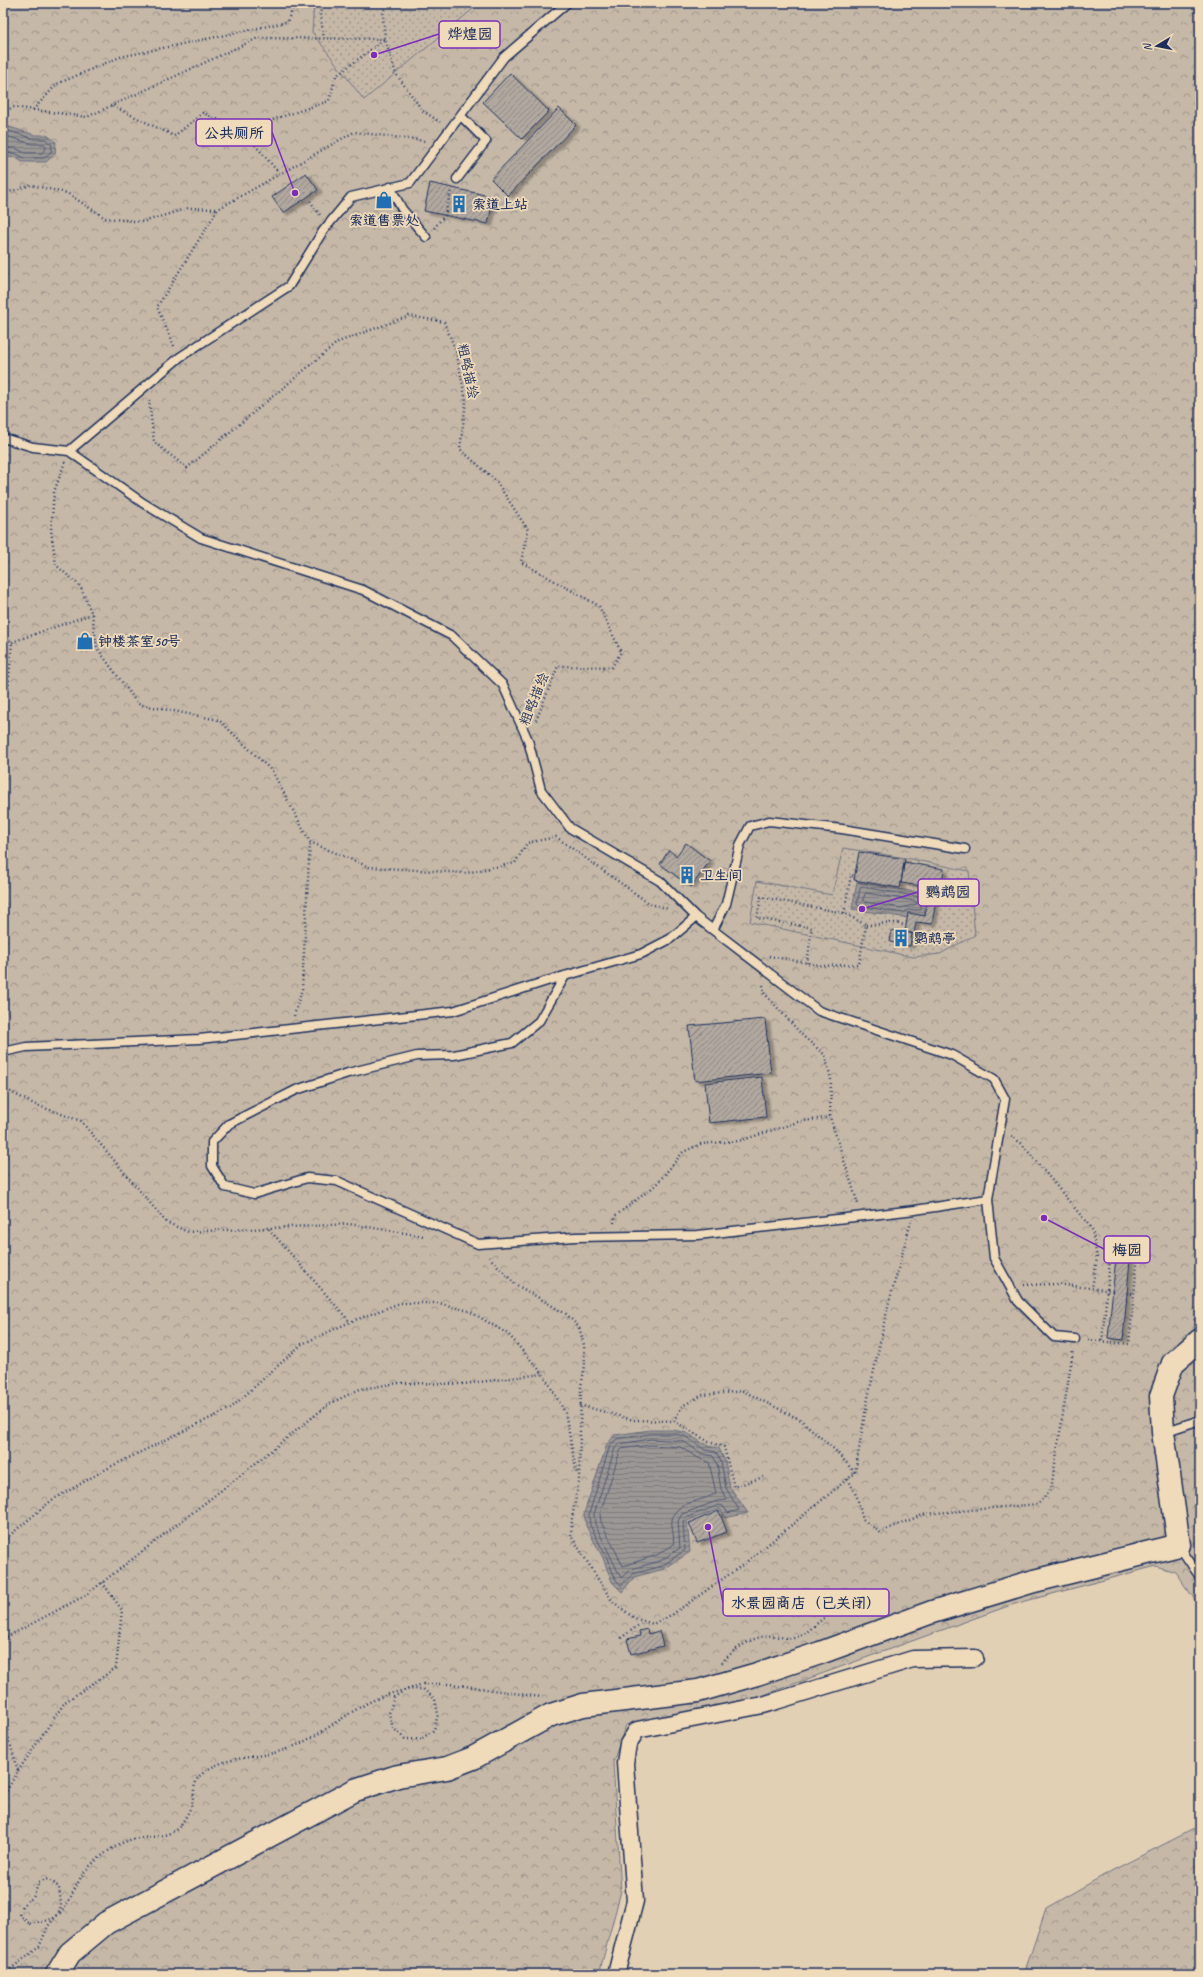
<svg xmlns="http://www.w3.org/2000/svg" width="1203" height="1977" font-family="Caveat,'LXGW WenKai TC',sans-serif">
  <defs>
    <pattern id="forest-crowns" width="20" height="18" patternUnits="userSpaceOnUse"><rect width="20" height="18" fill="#c5b8a7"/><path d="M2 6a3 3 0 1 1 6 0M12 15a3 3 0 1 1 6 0" fill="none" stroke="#9f968b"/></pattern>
    <pattern id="garden-dots" width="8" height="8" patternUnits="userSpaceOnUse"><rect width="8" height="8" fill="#c5b8a7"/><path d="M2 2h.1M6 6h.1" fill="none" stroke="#9f968b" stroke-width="1.8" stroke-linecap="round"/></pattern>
    <pattern id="water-rules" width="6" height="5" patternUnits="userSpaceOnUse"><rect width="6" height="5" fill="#9b9795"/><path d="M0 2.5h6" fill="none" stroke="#7e7c7d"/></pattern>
    <pattern id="building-hatch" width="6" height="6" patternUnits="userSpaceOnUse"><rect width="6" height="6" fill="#b1a89f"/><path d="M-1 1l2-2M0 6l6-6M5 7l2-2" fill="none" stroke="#8f8985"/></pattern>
    <filter id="shadow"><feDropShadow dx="4.5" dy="2.5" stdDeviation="1" flood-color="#0004"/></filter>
  </defs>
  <rect width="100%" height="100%" fill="#e2d0b4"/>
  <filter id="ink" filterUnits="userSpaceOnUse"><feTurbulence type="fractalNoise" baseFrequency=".025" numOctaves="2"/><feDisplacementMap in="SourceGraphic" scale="8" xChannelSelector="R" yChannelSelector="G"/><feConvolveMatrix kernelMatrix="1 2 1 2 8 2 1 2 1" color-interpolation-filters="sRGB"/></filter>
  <g filter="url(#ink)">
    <path fill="url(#forest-crowns)" stroke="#707482" d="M3,3H1200V1607L1175,1572L1156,1566L1011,1605L758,1697L626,1725L613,1762L621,1891L599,1974H3Z
      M1200,1826V1974H1024L1046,1908L1113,1870Z"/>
    <path fill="url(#garden-dots)" stroke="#707482" d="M314,3H480L364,100L312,32Z
      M843,848L906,858L969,871L975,935L940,954L913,957L750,922L757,881L832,895Z"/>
    <path fill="url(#water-rules)" stroke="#686d7f" d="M3,125L35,135H47L56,142L55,154L46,162H22L15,157L3,158Z
      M857,882L927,894L924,916L908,918L852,909Z
      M650,1430H674L687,1433L707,1446L719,1448L725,1461L730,1487L748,1513L725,1518L720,1509L687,1521L690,1552L664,1569L634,1577L622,1592L612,1582L603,1558L586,1526L584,1513L607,1444L615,1435Z"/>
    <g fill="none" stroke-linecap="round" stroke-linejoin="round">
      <path stroke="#4e5974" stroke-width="1" d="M3,129L34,139H45L52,145L51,152L44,158H24L15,153L3,154
        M3,135L32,144H44L47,147L42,153H25L15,148L3,149
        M862,887L921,897V910H908L903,913L859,906L857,904L860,889Z
        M866,893L915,901L917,904L901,908L865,902L863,900Z
        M651,1434H674L685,1436L705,1450L716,1452L721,1462L726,1488L739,1510L728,1513L723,1506L719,1505L685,1518L683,1522L685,1550L662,1566L633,1574L621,1585L616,1580L606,1556L590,1525L589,1514L610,1445L617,1439Z
        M651,1439L683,1441L702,1454L713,1456L717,1464L721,1489L727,1500L717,1501L682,1514L678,1521L680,1548L660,1561L631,1569L621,1578L595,1524L594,1514L615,1448L620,1444Z
        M651,1445L680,1447L700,1459L709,1462L716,1493C704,1502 674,1501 672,1520C671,1528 675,1537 673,1545L657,1555L623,1566L601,1522L600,1514L620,1451L622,1449Z"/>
    </g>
    <path fill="url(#building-hatch)" stroke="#1b2f5e" filter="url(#shadow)" d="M510,73L549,111L522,139L483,102Z
      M559,108L576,125L508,196L491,179Z
      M306,173L318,190L283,213L272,197Z
      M430,183L494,197L488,224L424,211Z
      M686,843L710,861L691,887L660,864L669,850L676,856Z
      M859,852L905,859L900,888L854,880Z
      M904,862L944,869L941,889L901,883Z
      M930,887L938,889L932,924L916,922L914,934L905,932L908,913L925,916Z
      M892,930L912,933L910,946L890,942Z
      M765,1019L771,1073L695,1081L689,1026Z
      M762,1077L766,1117L709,1123L705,1083Z
      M1117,1247L1131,1248L1123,1340L1108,1338Z
      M719,1511L727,1532L697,1543L689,1523Z
      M647,1629L648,1634L659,1631L663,1646L631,1654L627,1639L640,1636L639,1631Z"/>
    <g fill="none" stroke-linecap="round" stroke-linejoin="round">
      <g stroke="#1b2f5e" stroke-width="11">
        <path id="lane" d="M457,179L486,141L461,116
          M390,187L402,209L426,237
          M3,438L33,447L69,451L143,503L201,538L363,590L452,636L503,685L528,740L541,790L570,828L660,881L696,917L819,1011L952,1055L994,1079L1005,1099L988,1199L994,1258L1018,1301L1054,1337L1075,1339
          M69,451L180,357L289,286L323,231L351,197L410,183L504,57L567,3
          M713,930L726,904L740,845L750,826L769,821L842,829L965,849
          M565,976L539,1021L512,1043L454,1055L417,1056L348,1073L296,1090L229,1124L212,1142V1166L225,1187L254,1194L307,1178L337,1181L478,1244L575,1237L698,1235L915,1210L988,1199
          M3,1052L26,1047L199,1039L453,1011L547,981L641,954L670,939L696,917
          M1164,1432L1200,1420
          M1179,1546L1200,1577"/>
      </g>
      <g stroke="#1b2f5e" stroke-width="19">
        <path id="street" d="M616,1974L635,1901L625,1763L628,1744L637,1730L763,1705L913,1659L975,1658"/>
      </g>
      <g stroke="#1b2f5e" stroke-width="25">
        <path id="secondary" d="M57,1974L70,1953L106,1923L355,1790L398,1776L447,1768L473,1758L551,1715L583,1705L698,1691L757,1674L820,1653L932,1612L1034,1581L1179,1545L1163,1432L1161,1396L1173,1363L1200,1340"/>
      </g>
      <path stroke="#1b2f5e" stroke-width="2.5" stroke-dasharray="1 3" stroke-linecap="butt" d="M323,3L320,13L324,38
        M113,106L174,136L203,113L242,130L329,101L336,76L385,39L383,14L386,3
        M33,110L57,84L120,57L287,22L295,3
        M3,113L13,107L87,117L258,38L385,39L396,74L423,111L440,122
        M242,130L280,174
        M3,194L31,185L67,193L105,218L143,222L188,208L217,209
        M310,201L320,215
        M434,228L445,215L451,190
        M174,346L157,307L218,209L354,132L426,141
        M149,400L154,442L187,468L338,342L409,316L444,322L456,351L466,401L460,449L496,481L528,530L521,562L599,606L621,652L612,667L558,666L535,723
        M65,462L54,492L51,530L56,565L80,586L92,614L97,648L138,704L219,720L272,771L310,842L369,867L466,873L515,863L527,843L556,837L650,904L669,909
        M3,636L12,642
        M12,642L92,614
        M3,694L8,691L12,642
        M844,913L851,875L855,876
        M866,925L894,923L906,925
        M769,956L824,966L859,964L866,925L844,913L761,897L757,918L812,928L807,963
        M763,985L764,993L804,1037L825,1055L831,1079L830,1117L858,1204
        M294,1016L302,989L310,842
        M3,1088L36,1105L81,1121L166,1222L188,1232L349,1224L424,1236
        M1011,1136L1021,1143L1092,1229L1097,1258L1092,1288
        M614,1223L615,1216L656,1185L683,1152L701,1144L739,1141L798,1122L830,1117
        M269,1229L350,1322
        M489,1257L515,1284L566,1314L579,1327L584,1345L585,1366L581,1386L579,1481L572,1519L571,1536L612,1601L634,1618L653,1624L673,1614L744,1564L855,1473L866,1407L888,1306L911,1222
        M1024,1285L1057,1284L1113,1291
        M1127,1293L1134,1294
        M1194,1320L1200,1316
        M1088,1340L1129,1344L1139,1244L1112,1241L1102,1341
        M580,1405L633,1420L674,1421L709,1442L724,1447L734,1487L763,1477
        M674,1421L682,1406L703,1395L743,1391L801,1420L836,1451L855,1473
        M848,1479L857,1497L863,1520L880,1532L925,1514L1038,1504L1051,1489L1073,1351
        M3,1541L52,1500L110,1467L231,1408L302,1344L350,1322L400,1303H439L469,1311L508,1334L543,1374L565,1412L577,1475
        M621,1638L643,1622
        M3,1639L86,1595L241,1475L329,1404L360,1389L399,1383L464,1384L542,1374
        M722,1663C731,1651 750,1638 766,1636C775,1635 785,1639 793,1638C807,1635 814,1625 824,1618C837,1608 856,1608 872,1612
        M423,1684H451L541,1697
        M3,1719L18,1771L3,1797
        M18,1771L65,1702L116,1668L122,1610L102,1582
        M30,1924C67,1919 64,1907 80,1879C85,1869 95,1861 103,1855C112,1848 122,1842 133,1839C147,1836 167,1839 179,1827C183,1822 191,1809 192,1803C195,1792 192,1781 203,1773C225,1755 258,1759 284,1750C335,1733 365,1688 423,1689L435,1699L438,1714L434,1730L421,1739
        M3,1957V1973"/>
      <use href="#lane" stroke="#efdab9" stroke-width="8"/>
      <use href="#street" stroke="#efdab9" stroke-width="16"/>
      <use href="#secondary" stroke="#efdab9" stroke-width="22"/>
      <path stroke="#1b2f5e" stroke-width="2.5" stroke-dasharray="1 3" stroke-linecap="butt" d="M421,1739H405L393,1728L389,1713L394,1697L407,1689L423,1684
        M4,1974L39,1947L48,1926L60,1911L61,1904L59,1888L53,1882L46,1879L39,1882L33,1898C24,1902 21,1906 20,1916L30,1924"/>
    </g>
  </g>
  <defs>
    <g id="shop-bare" transform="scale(1.38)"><path d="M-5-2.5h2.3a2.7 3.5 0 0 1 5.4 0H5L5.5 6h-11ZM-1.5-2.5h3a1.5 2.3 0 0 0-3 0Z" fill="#1f6fb2" stroke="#efdab9" stroke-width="2.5" paint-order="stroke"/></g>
    <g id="building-bare" transform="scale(1.38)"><path d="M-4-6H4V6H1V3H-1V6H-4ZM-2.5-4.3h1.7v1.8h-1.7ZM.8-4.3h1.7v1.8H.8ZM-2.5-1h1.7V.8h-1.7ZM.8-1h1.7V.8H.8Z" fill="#1f6fb2" stroke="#efdab9" stroke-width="2.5" paint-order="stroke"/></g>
  </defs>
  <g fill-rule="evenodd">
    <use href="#shop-bare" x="384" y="200"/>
    <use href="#building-bare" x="459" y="204"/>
    <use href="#shop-bare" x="85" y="641"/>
    <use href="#building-bare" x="687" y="875"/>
    <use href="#building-bare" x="901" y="938"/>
  </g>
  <g text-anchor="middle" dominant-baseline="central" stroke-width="3.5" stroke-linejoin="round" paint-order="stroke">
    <g font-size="14" font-weight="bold" fill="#1b2f5e" stroke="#efdab9" text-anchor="start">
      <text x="472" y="204">索道上站</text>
      <text x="384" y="220" text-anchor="middle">索道售票处</text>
      <text x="98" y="641">钟楼茶室50号</text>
      <text x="700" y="875">卫生间</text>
      <text x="914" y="938">鹦鹉亭</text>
    </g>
    <g font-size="14" fill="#1b2f5e" stroke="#efdab9">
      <text transform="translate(468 371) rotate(78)">粗略描绘</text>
      <text transform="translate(534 699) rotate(-68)">粗略描绘</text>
    </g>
  </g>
  <path fill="none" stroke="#7b2cbf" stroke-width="1.5" d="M374 55L439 34M295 193L272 132M862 909L918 892M1044 1218L1104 1249M708 1527L723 1603"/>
  <g fill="#7b2cbf" stroke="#efdab9" stroke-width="1.5">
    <circle cx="374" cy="55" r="4"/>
    <circle cx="295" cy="193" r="4"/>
    <circle cx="862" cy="909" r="4"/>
    <circle cx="1044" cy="1218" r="4"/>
    <circle cx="708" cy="1527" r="4"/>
  </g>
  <g fill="#efdab9" stroke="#7b2cbf" stroke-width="1.5">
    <rect x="439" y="21" width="61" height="27" rx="4"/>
    <rect x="196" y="119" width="76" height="27" rx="4"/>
    <rect x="918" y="879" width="61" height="27" rx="4"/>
    <rect x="1104" y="1236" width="46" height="27" rx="4"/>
    <rect x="723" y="1589" width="166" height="27" rx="4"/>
  </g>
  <g font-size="15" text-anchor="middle" font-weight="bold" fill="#1b2f5e">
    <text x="470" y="39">烨煌园</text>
    <text x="234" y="138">公共厕所</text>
    <text x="948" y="897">鹦鹉园</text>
    <text x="1127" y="1255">梅园</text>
    <text x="806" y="1608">水景园商店（已关闭）</text>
  </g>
  <rect width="1203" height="1977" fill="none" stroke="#efdab9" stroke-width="16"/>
  <rect x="8" y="8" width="1187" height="1961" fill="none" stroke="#1b2f5e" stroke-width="1.5" filter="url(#ink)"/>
  <g transform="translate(1157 46) rotate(260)" stroke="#efdab9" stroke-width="3" paint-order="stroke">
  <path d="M0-3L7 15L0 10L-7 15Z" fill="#1b2f5e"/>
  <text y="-6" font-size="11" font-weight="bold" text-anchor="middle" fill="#1b2f5e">N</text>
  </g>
</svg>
